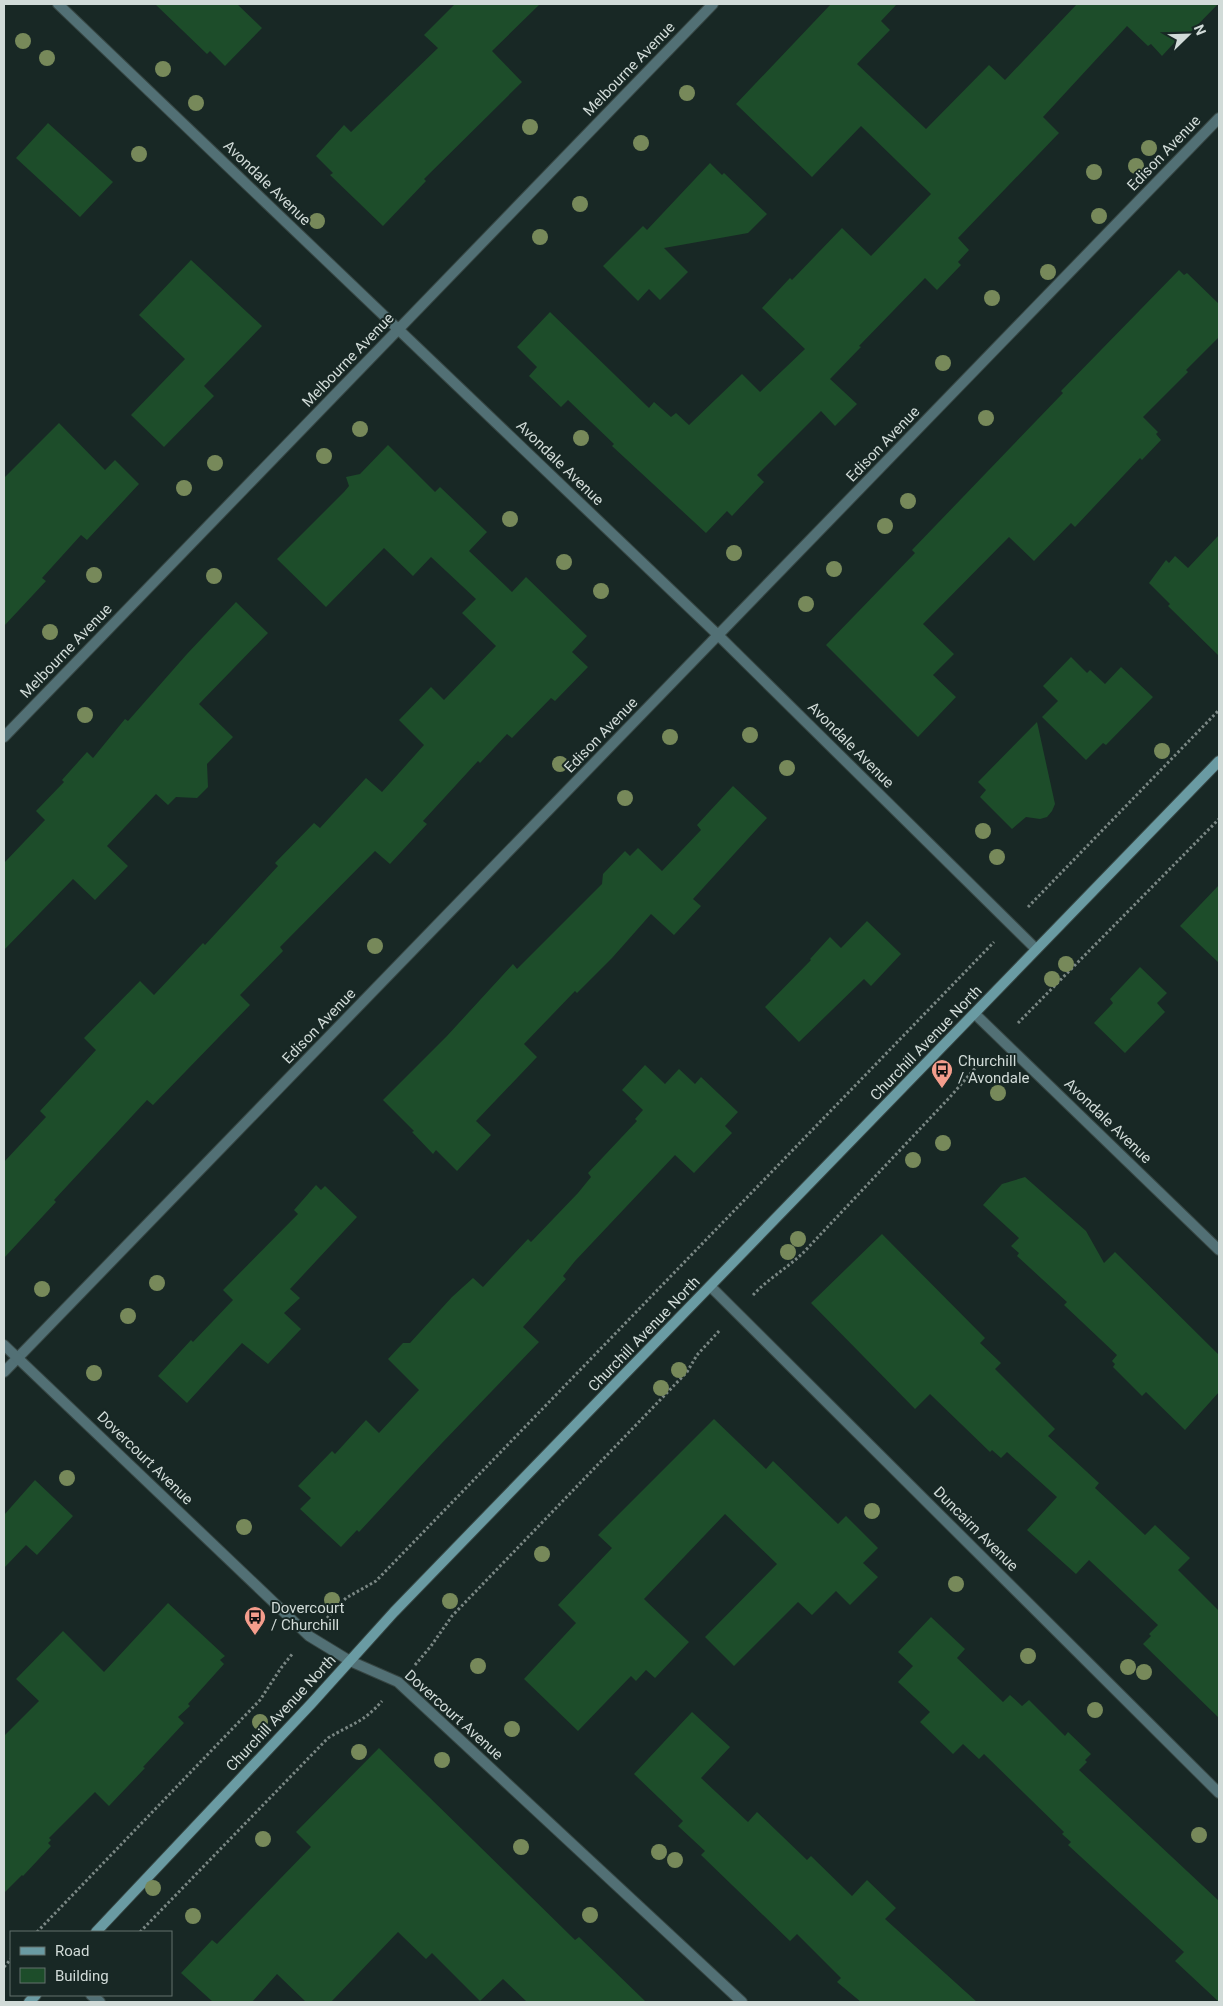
<svg xmlns="http://www.w3.org/2000/svg" width="1223" height="2006" font-family="Roboto,sans-serif">
  <rect width="100%" height="100%" fill="#182825"/>
  <path fill="#1d4d2a" d="M155,4H237L262,28L225,66L210,51L207,54Z
    M455,4H540L492,51L522,82L424,179L426,181L383,226L330,175L333,173L316,156L344,125L351,132L438,48L424,35Z
    M831,4H897L881,21L890,30L857,64L926,129L989,65L1005,80L1077,4H1218L1177,46L1174,43L1162,56L1151,44L1148,46L1127,26L1043,117L1059,133L958,238L969,250L958,262L961,265L937,290L925,278L859,346L861,347L830,379L857,404L835,426L821,411L757,475L764,482L732,516L727,511L706,533L612,446L614,444L568,400L561,407L529,376L537,367L517,347L550,312L649,408L654,402L671,417L676,413L689,425L742,374L760,392L805,349L762,308L790,278L792,280L842,228L871,256L931,194L861,126L812,177L736,104Z
    M48,123L113,182L80,217L16,158Z
    M710,163L722,175L724,173L767,214L748,233L664,248L688,272L660,300L649,289L638,301L603,266L643,226L647,230Z
    M191,260L262,326L204,386L214,396L164,447L131,415L185,359L139,315Z
    M1179,270L1184,275L1187,273L1219,304V337L1186,370L1188,372L1143,417L1158,432L1156,434L1161,440L1142,460L1140,458L1075,527L1071,523L1034,561L1009,537L923,624L954,654L933,675L956,697L918,737L826,645L915,553L912,550L1063,393L1061,391Z
    M59,423L105,470L115,460L139,484L87,540L81,535L42,578L46,581L4,626V478Z
    M388,445L435,492L440,487L487,532L469,551L512,592L526,577L587,636L572,652L588,667L555,701L551,698L512,738L507,734L480,763L478,761L423,821L427,824L390,864L375,851L280,947L283,951L240,995L250,1005L153,1105L147,1100L54,1200L56,1202L4,1258V1162L46,1117L40,1111L96,1050L84,1038L140,981L154,995L203,943L205,945L278,866L275,863L314,823L320,828L366,778L382,792L424,745L399,720L431,687L444,700L496,646L462,613L476,599L431,557L413,576L384,548L326,607L277,559L344,492L349,486L346,477L360,474Z
    M1219,535V656L1168,606L1170,604L1149,583L1166,560L1169,563L1175,556L1188,568Z
    M236,602L268,633L199,704L233,737L207,764L208,787L197,798L176,797L168,805L156,794L107,846L128,866L95,900L73,879L4,950V863L45,820L36,811L64,782L62,780L87,752L93,758L125,719L128,721L187,654Z
    M1071,657L1087,673L1090,670L1105,684L1121,667L1153,697L1106,745L1103,743L1086,760L1042,717L1058,701L1043,686Z
    M1037,722L1055,804L1052,811L1047,817L1040,819L1026,817L1012,829L980,797L986,790L978,782Z
    M733,786L767,818L693,899L701,906L674,935L651,914L612,958L577,993L575,991L524,1044L537,1057L476,1121L491,1135L457,1171L436,1150L433,1154L412,1132L414,1131L383,1100L447,1036L513,964L517,969L602,884L603,874L625,851L630,856L638,848L662,871L701,830L697,825Z
    M1219,885V963L1180,926Z
    M867,921L901,954L871,986L864,979L799,1042L765,1007L811,960L810,959L830,937L841,948Z
    M1140,967L1167,993L1157,1003L1165,1012L1125,1053L1094,1023L1113,1003L1110,999Z
    M645,1065L665,1084L679,1069L695,1084L701,1077L738,1112L725,1126L732,1133L694,1173L675,1155L575,1261L563,1276L566,1279L523,1327L539,1342L441,1444L359,1532L357,1530L341,1547L300,1509L311,1498L298,1486L332,1451L335,1454L366,1420L379,1433L419,1390L388,1359L403,1343H410L452,1297L473,1278L483,1287L528,1239L531,1242L578,1193L591,1177L588,1173L637,1121L635,1119L643,1110L622,1090Z
    M1025,1177L1086,1231L1104,1263L1115,1252L1219,1355V1392L1185,1430L1146,1392L1142,1396L1113,1367L1115,1364L1112,1361L1117,1355L1064,1305L1067,1302L1017,1256L1019,1253L1011,1246L1019,1238L983,1205L1002,1184Z
    M316,1185L321,1190L325,1186L357,1217L290,1289L300,1298L284,1313L301,1329L268,1364L242,1343L187,1403L158,1376L191,1340L193,1342L233,1300L223,1290L298,1214L294,1210Z
    M882,1234L985,1338L980,1343L1001,1363L995,1369L1055,1429L1048,1436L1099,1483L1095,1488L1145,1535L1155,1525L1190,1558L1178,1570L1219,1611V1718L1143,1644L1151,1636L1149,1634L1158,1625L1089,1560L1076,1574L1027,1530L1057,1497L1007,1452L1001,1458L992,1450L990,1452L930,1394L915,1409L811,1303Z
    M714,1419L766,1469L773,1461L838,1524L846,1516L878,1548L863,1563L878,1577L850,1605L836,1591L812,1615L798,1602L734,1666L705,1637L777,1564L725,1514L644,1599L689,1642L655,1678L646,1670L636,1681L631,1676L578,1731L524,1679L576,1623L558,1605L612,1548L598,1535Z
    M35,1480L73,1516L37,1555L26,1545L4,1568V1515Z
    M168,1603L225,1656L220,1660L224,1664L188,1704L190,1706L178,1717L184,1723L143,1767L145,1768L109,1806L95,1792L49,1838L51,1840L48,1843L51,1846L23,1876L22,1875L4,1893V1736L39,1701L16,1679L63,1631L104,1672Z
    M931,1617L965,1649L957,1658L1003,1702L1010,1695L1022,1706L1029,1700L1065,1736L1068,1732L1091,1754L1085,1760L1087,1762L1079,1770L1219,1901V2002L1175,1961L1184,1952L1068,1845L1071,1842L1062,1834L1064,1832L984,1754L979,1759L963,1744L953,1754L920,1722L930,1712L898,1682L913,1666L898,1652Z
    M692,1712L730,1747L701,1778L748,1822L757,1812L807,1860L811,1856L852,1896L867,1880L896,1908L885,1919L977,2002H861L837,1982L841,1978L797,1934L790,1941L701,1855L705,1851L678,1826L683,1821L634,1774Z
    M379,1748L575,1940L579,1937L646,2002H527L503,1979L480,2001L432,1953L426,1959L398,1932L331,2002H306L277,1974L252,2002H213L181,1973L212,1940L217,1944L311,1847L296,1832Z"/>
  <g fill="none" stroke-linecap="round" stroke-linejoin="round">
    <g stroke="#364542" stroke-width="12">
      <path id="minor" d="M58,4L718,635L1036,949
        M4,737L713,4
        M975,1014L1219,1250
        M711,1287L1219,1793
        M4,1372L1219,118
        M350,1661L398,1682L742,2002
        M91,1995L100,2002"/>
    </g>
    <g stroke="#364542" stroke-width="12">
      <path id="tertiary" d="M4,1345L309,1636L350,1661"/>
    </g>
    <g stroke="#364542" stroke-width="12">
      <path id="secondary" d="M96,1932L311,1704L394,1612L1219,761
        M29,2002L36,1995"/>
    </g>
    <path stroke="#7a8784" stroke-width="3" stroke-dasharray="2.5 2.5" stroke-linecap="butt" d="M1028,907L1219,710
      M1018,1023L1219,819
      M753,1295C768,1279 787,1268 803,1253L950,1097L984,1058
      M327,1618L346,1598L376,1581L994,942
      M415,1665L431,1646L452,1616L687,1372L697,1355L720,1330
      M37,1932L260,1700L281,1668L293,1653
      M140,1932L328,1738C351,1724 363,1723 382,1701
      M4,1967L11,1959"/>
    <use href="#minor" stroke="#527075" stroke-width="10"/>
    <use href="#tertiary" stroke="#527075" stroke-width="10"/>
    <use href="#secondary" stroke="#6a9ba3" stroke-width="10"/>
  </g>
  <g fill="#77895a">
    <circle cx="23" cy="41" r="8"/>
    <circle cx="47" cy="58" r="8"/>
    <circle cx="163" cy="69" r="8"/>
    <circle cx="687" cy="93" r="8"/>
    <circle cx="196" cy="103" r="8"/>
    <circle cx="530" cy="127" r="8"/>
    <circle cx="641" cy="143" r="8"/>
    <circle cx="1149" cy="148" r="8"/>
    <circle cx="139" cy="154" r="8"/>
    <circle cx="1136" cy="166" r="8"/>
    <circle cx="1094" cy="172" r="8"/>
    <circle cx="580" cy="204" r="8"/>
    <circle cx="1099" cy="216" r="8"/>
    <circle cx="317" cy="221" r="8"/>
    <circle cx="540" cy="237" r="8"/>
    <circle cx="1048" cy="272" r="8"/>
    <circle cx="992" cy="298" r="8"/>
    <circle cx="943" cy="363" r="8"/>
    <circle cx="986" cy="418" r="8"/>
    <circle cx="360" cy="429" r="8"/>
    <circle cx="581" cy="438" r="8"/>
    <circle cx="324" cy="456" r="8"/>
    <circle cx="215" cy="463" r="8"/>
    <circle cx="184" cy="488" r="8"/>
    <circle cx="908" cy="501" r="8"/>
    <circle cx="510" cy="519" r="8"/>
    <circle cx="885" cy="526" r="8"/>
    <circle cx="734" cy="553" r="8"/>
    <circle cx="564" cy="562" r="8"/>
    <circle cx="834" cy="569" r="8"/>
    <circle cx="94" cy="575" r="8"/>
    <circle cx="214" cy="576" r="8"/>
    <circle cx="601" cy="591" r="8"/>
    <circle cx="806" cy="604" r="8"/>
    <circle cx="50" cy="632" r="8"/>
    <circle cx="85" cy="715" r="8"/>
    <circle cx="750" cy="735" r="8"/>
    <circle cx="670" cy="737" r="8"/>
    <circle cx="1162" cy="751" r="8"/>
    <circle cx="560" cy="764" r="8"/>
    <circle cx="787" cy="768" r="8"/>
    <circle cx="625" cy="798" r="8"/>
    <circle cx="983" cy="831" r="8"/>
    <circle cx="997" cy="857" r="8"/>
    <circle cx="375" cy="946" r="8"/>
    <circle cx="1066" cy="964" r="8"/>
    <circle cx="1052" cy="979" r="8"/>
    <circle cx="998" cy="1093" r="8"/>
    <circle cx="943" cy="1143" r="8"/>
    <circle cx="913" cy="1160" r="8"/>
    <circle cx="798" cy="1239" r="8"/>
    <circle cx="788" cy="1252" r="8"/>
    <circle cx="157" cy="1283" r="8"/>
    <circle cx="42" cy="1289" r="8"/>
    <circle cx="128" cy="1316" r="8"/>
    <circle cx="679" cy="1370" r="8"/>
    <circle cx="94" cy="1373" r="8"/>
    <circle cx="661" cy="1388" r="8"/>
    <circle cx="67" cy="1478" r="8"/>
    <circle cx="872" cy="1511" r="8"/>
    <circle cx="244" cy="1527" r="8"/>
    <circle cx="542" cy="1554" r="8"/>
    <circle cx="956" cy="1584" r="8"/>
    <circle cx="332" cy="1600" r="8"/>
    <circle cx="450" cy="1601" r="8"/>
    <circle cx="1028" cy="1656" r="8"/>
    <circle cx="478" cy="1666" r="8"/>
    <circle cx="1128" cy="1667" r="8"/>
    <circle cx="1144" cy="1672" r="8"/>
    <circle cx="1095" cy="1710" r="8"/>
    <circle cx="260" cy="1722" r="8"/>
    <circle cx="512" cy="1729" r="8"/>
    <circle cx="359" cy="1752" r="8"/>
    <circle cx="442" cy="1760" r="8"/>
    <circle cx="1199" cy="1835" r="8"/>
    <circle cx="263" cy="1839" r="8"/>
    <circle cx="521" cy="1847" r="8"/>
    <circle cx="659" cy="1852" r="8"/>
    <circle cx="675" cy="1860" r="8"/>
    <circle cx="153" cy="1888" r="8"/>
    <circle cx="590" cy="1915" r="8"/>
    <circle cx="193" cy="1916" r="8"/>
  </g>
  <defs>
    <g id="bus-pin" transform="scale(1.125)"><path d="M0 17L-7.5 6A9.5 9.5 0 1 1 7.5 6Z" fill="#f49d8c" stroke="#182825"/><path d="M-5-6H5V4H4V6H2V4H-2V6H-4V4H-5ZM-3.5-4V0h7V-4ZM-3.5 1.2v1.5H-2V1.2ZM2 1.2v1.5H3.5V1.2Z" fill="#111"/></g>
  </defs>
  <g fill-rule="evenodd">
    <use href="#bus-pin" x="942" y="1070"/>
    <use href="#bus-pin" x="255" y="1617"/>
  </g>
  <g text-anchor="middle" dominant-baseline="central" stroke-width="4" stroke-linejoin="round" paint-order="stroke">
    <g font-size="15" fill="#d1dbd8" stroke="#182825">
      <text transform="translate(629 69) rotate(-46)">Melbourne Avenue</text>
      <text transform="translate(1164 153) rotate(-46)">Edison Avenue</text>
      <text transform="translate(267 183) rotate(44)">Avondale Avenue</text>
      <text transform="translate(348 360) rotate(-46)">Melbourne Avenue</text>
      <text transform="translate(883 444) rotate(-46)">Edison Avenue</text>
      <text transform="translate(560 463) rotate(44)">Avondale Avenue</text>
      <text transform="translate(66 651) rotate(-46)">Melbourne Avenue</text>
      <text transform="translate(601 735) rotate(-46)">Edison Avenue</text>
      <text transform="translate(851 745) rotate(45)">Avondale Avenue</text>
      <text transform="translate(319 1026) rotate(-46)">Edison Avenue</text>
      <text transform="translate(926 1043) rotate(-46)">Churchill Avenue North</text>
      <text transform="translate(1108 1121) rotate(44)">Avondale Avenue</text>
      <text transform="translate(644 1334) rotate(-46)">Churchill Avenue North</text>
      <text transform="translate(145 1458) rotate(44)">Dovercourt Avenue</text>
      <text transform="translate(976 1529) rotate(45)">Duncairn Avenue</text>
      <text transform="translate(281 1713) rotate(-47)">Churchill Avenue North</text>
      <text transform="translate(454 1715) rotate(42)">Dovercourt Avenue</text>
    </g>
    <g font-size="15" fill="#d1dbd8" stroke="#182825" text-anchor="start">
      <text x="958" y="1061">Churchill<tspan x="958" dy="17">/ Avondale</tspan></text>
      <text x="271" y="1608">Dovercourt<tspan x="271" dy="17">/ Churchill</tspan></text>
    </g>
  </g>
  <rect width="1223" height="2006" fill="none" stroke="#d1dbd8" stroke-width="10"/>
  <rect x="10" y="1931" width="162" height="65" fill="#182825" stroke="#62706d"/>
  <rect x="20" y="1947" width="25" height="8" fill="#6a9ba3" stroke="#62706d"/>
  <text x="55" y="1956" font-size="15" fill="#d1dbd8">Road</text>
  <rect x="20" y="1968" width="25" height="15" fill="#1d4d2a" stroke="#62706d"/>
  <text x="55" y="1981" font-size="15" fill="#d1dbd8">Building</text>
  <g transform="translate(1188 35) rotate(67)" stroke="#182825" stroke-width="4" paint-order="stroke">
  <path d="M0-4L9 19L0 12L-9 19Z" fill="#d1dbd8"/>
  <text y="-8" font-size="14" font-weight="bold" text-anchor="middle" fill="#d1dbd8">N</text>
  </g>
</svg>
